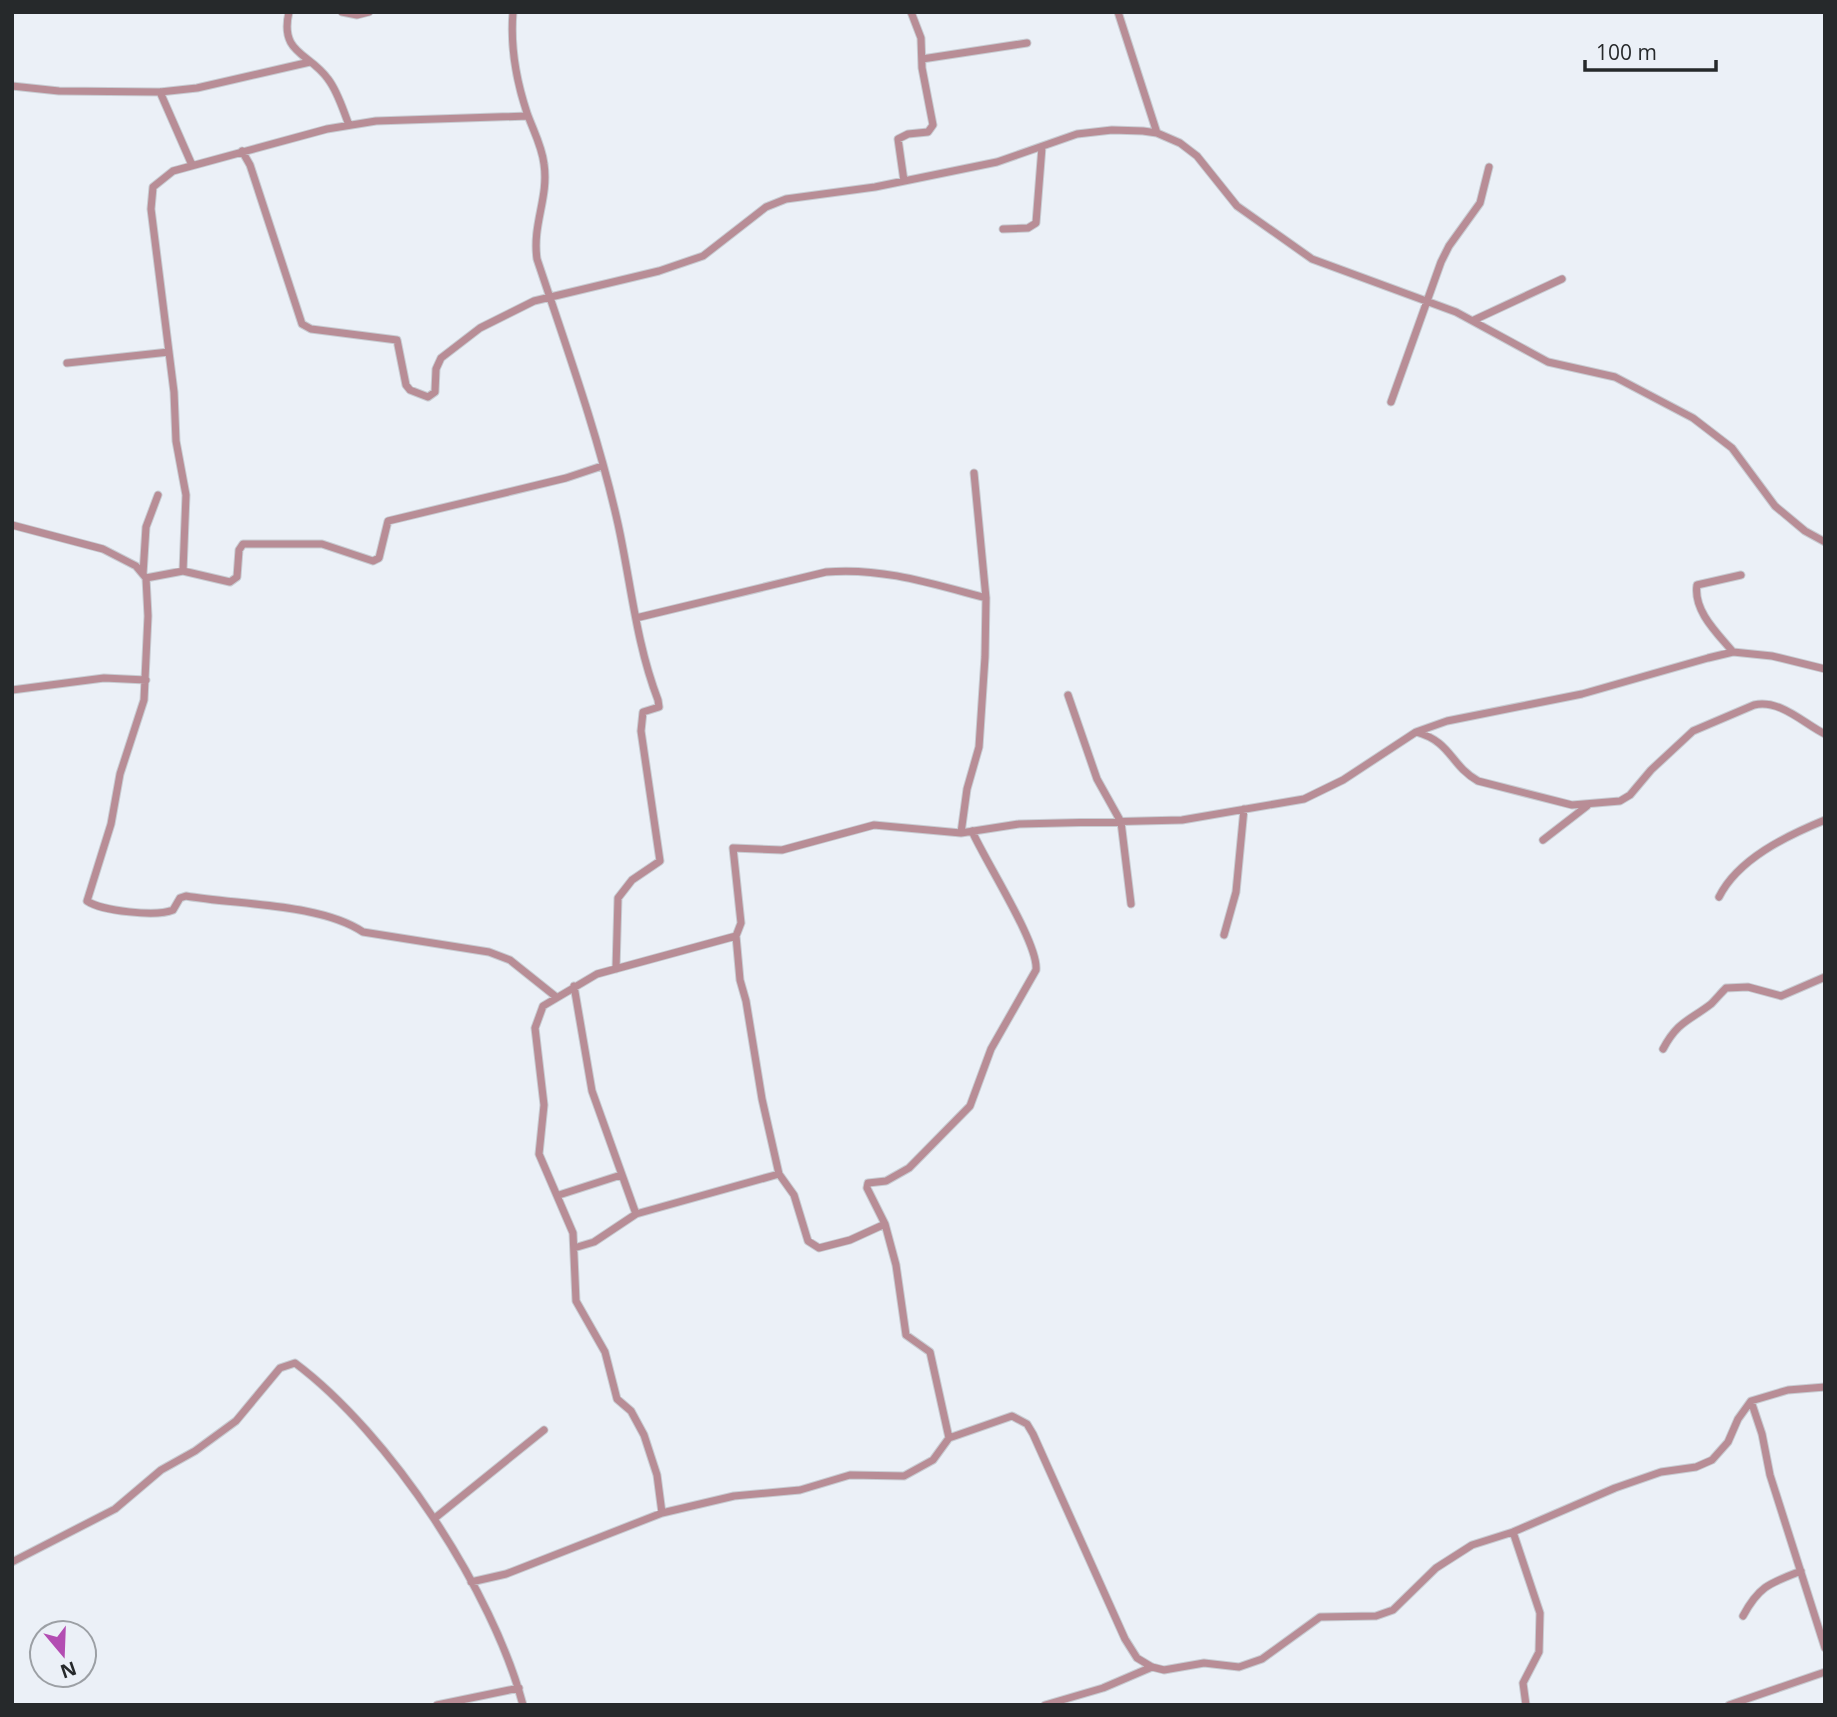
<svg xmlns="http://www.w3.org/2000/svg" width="1837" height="1717" font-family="'Open Sans',sans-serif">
  <rect width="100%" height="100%" fill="#ebf0f7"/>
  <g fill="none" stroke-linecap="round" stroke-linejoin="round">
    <g stroke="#c8ccd2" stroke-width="9">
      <path id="minor" d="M289,12C279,54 310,53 328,79C338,92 343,110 349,125
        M342,12L357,15L369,12
        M513,12C510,47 516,80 527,113C533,130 542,146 544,164C549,198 532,224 537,259C566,346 598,434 618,524C631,583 636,643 658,700L659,707L643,712L641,731L660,861L632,880L618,898L616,969
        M1118,12L1157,133
        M922,59L1027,43
        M12,86L59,91L160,92L197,88L310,62
        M160,92L192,165
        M242,151L250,165L302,324L311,329L397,340L406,385L410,390L428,397L435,392L436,369L441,358L480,328L534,301L659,271L703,256L766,207L786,199L875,187L997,162L1077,134L1112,130L1143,131L1157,133L1180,143L1197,156L1237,206L1312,259L1456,312L1548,362L1615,377L1693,418L1732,448L1775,506L1805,531L1825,542
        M904,181L898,139L908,134L928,132L933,125L922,68L921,38L911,12
        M1003,229L1028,228L1036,223L1042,147
        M1474,320L1562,279
        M67,363L169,352
        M1391,402L1441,262L1449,246L1480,203L1489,167
        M12,525L103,549L136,566L146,578L183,571L230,582L237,577L239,550L243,544H322L373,561L379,558L388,521L566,478L602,466
        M183,571L186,495L176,441L174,392L151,209L153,187L173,171L327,129L376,121L528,116
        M143,574L146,527L158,495
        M146,578L148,616L144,700L120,774L111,824L87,901C102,911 156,917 173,910L180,898L186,896C236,905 320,903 363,932L489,952L510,960L555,996
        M636,618L826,572C882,567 933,584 986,598
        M1733,652C1718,634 1693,611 1697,585L1741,575
        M12,690L104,678L146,680
        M1068,695L1097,779L1121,822L1131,904
        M1416,732C1452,742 1449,764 1478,781L1572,805L1620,801L1630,795L1651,770L1693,731L1754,705C1780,699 1803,723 1825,734
        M961,833L967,789L979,747L985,657L986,598L974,473
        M1543,840L1587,806
        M1719,897C1738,859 1786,836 1825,820
        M1224,935L1236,892L1244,809
        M736,936L740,980L746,1001L762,1099L779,1174L794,1195L808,1241L819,1248L850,1240L885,1224
        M574,986L592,1091L636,1214
        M1663,1049C1678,1021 1689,1021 1711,1004C1716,999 1721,993 1726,988L1748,987L1781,996L1825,977
        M559,1195L621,1175
        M574,1248L594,1242L636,1214L779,1174
        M1751,1401L1762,1434L1770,1475L1825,1648
        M949,1438L930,1352L906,1335L896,1265L885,1224L867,1188L868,1183L886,1181L909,1168L970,1106L991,1049L1036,970C1039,944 985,861 972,831
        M662,1513L657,1475L644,1435L631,1411L617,1399L605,1352L576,1301L573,1233L539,1154L544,1105L535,1028L543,1006L597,974L736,936L741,923L733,848L782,850L874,825L961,833L1019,824L1182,820L1304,799L1343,780L1416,732L1447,721L1582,694L1708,658L1733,652L1772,656L1825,669
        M435,1518L544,1430
        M1513,1532L1540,1613L1539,1652L1523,1683L1526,1705
        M12,1562L115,1509L161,1470L195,1451L236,1421L280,1368L295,1363C390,1434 493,1591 523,1705
        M471,1582L506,1574L662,1513L734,1496L800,1490L850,1475L904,1476L933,1460L949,1438L1012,1416L1027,1424L1033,1434L1125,1639L1137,1658L1152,1667L1164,1670L1204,1663L1239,1667L1262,1659L1320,1617L1376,1616L1393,1610L1436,1568L1472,1545L1513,1532L1615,1488L1661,1472L1696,1467L1712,1460L1728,1442L1738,1419L1751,1401L1788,1390L1825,1387
        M1743,1616C1759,1586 1770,1583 1801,1571
        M437,1705L519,1688
        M1045,1705L1103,1688L1152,1667
        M1729,1705L1825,1672"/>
    </g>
    <use href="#minor" stroke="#b88d96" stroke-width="7"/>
  </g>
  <rect width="1837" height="1717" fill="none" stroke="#26292b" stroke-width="28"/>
  <g transform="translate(63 1654) rotate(161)"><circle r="33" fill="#ebf0f7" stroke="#9ca0a5" stroke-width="2"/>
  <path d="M0-5L12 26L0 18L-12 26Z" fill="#b34db2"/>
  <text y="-10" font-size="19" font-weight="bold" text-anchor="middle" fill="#26292b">N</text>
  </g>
  <path d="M1585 60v10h131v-10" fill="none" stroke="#26292b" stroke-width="3.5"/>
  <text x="1596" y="60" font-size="21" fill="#26292b" stroke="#ebf0f7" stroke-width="5" paint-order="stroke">100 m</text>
</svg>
